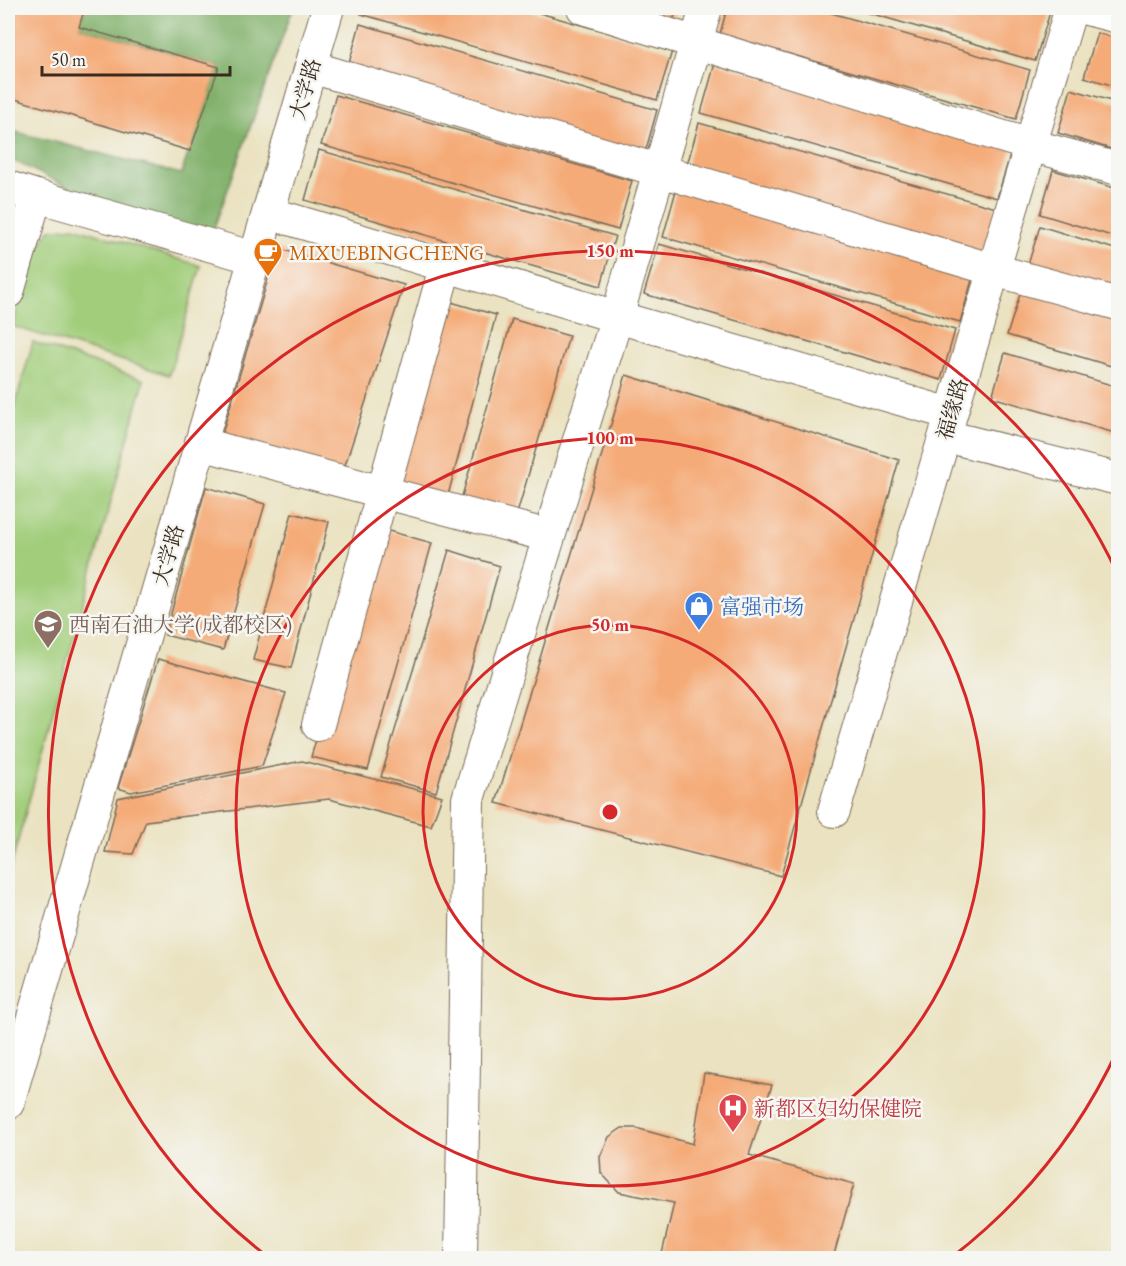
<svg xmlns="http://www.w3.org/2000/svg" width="1126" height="1266" font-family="'EB Garamond','Noto Serif SC',serif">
  <rect width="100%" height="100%" fill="#f6f6f2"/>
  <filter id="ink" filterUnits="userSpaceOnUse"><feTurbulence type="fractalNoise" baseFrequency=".0167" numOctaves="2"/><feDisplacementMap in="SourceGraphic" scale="12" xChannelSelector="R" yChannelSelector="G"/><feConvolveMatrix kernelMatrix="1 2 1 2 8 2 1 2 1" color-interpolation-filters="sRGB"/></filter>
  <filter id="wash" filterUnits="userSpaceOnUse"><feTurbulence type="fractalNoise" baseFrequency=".008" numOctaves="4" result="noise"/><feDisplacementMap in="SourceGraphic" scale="24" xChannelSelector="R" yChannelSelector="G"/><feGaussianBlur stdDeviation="1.35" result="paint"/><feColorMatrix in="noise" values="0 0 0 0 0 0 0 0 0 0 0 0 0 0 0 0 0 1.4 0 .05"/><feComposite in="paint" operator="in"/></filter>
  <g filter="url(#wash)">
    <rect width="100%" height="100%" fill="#eae2c0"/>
    <path fill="#a2ce7b" stroke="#6e7c4c" stroke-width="1.5" d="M74,227L201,266L169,375L12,326L36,252L49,230Z
      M33,342L144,380L8,877V430Z"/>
    <path fill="#81b16b" stroke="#5e6e44" stroke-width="1.5" d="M85,8H293L205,253L8,158V130L181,174L219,67L79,27Z"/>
    <g id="blocks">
      <path fill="#f5ab78" d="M8,8H85L79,27L219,67L190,151L8,97Z
        M363,8H522L672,51L657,100L361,14Z
        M630,8H677L673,21Z
        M727,8H814L1030,70L1016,119L720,34Z
        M852,8H1034L1050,12L1035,61Z
        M360,24L657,110L643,160L346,74Z
        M1097,33L1118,39V87L1084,77Z
        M715,63L1012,149L997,198L701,113Z
        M1071,89L1118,103V151L1058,133Z
        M336,95L632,181L618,230L321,145Z
        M699,123L996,208L981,258L685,172Z
        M319,150L615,236L601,286L305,200Z
        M1053,170L1118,189V238L1040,214Z
        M677,187L974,273L960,322L663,237Z
        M1040,226L1118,250V298L1026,271Z
        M659,244L955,330L941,380L644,294Z
        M277,248L404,285L342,474L220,441Z
        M1021,291L1118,320V368L1007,335Z
        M444,300L496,315L447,499L391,485Z
        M512,319L569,336L516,517L461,500Z
        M1005,353L1118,387V434L992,397Z
        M626,375L899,460L781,876L496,803Z
        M206,487L265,504L223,650L165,635Z
        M292,513L329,522L291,668L253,660Z
        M378,528L432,543L368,770L311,757Z
        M449,550L500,566L436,792L381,777Z
        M158,659L286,693L262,766L131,792L118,788Z
        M302,761L442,796L431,826L329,799L146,821L133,854L105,852L118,798Z
        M704,1073L772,1085L749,1155L854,1184L833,1258H661L674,1203L619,1192L601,1173L600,1157L609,1137L622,1128H636L693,1144Z"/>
    </g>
  </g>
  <g filter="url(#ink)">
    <use href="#blocks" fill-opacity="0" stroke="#786a57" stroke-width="1.5"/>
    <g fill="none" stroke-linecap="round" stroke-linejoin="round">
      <g stroke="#786a57" stroke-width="34">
        <path id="minor" d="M583,8L1030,145L1118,169
          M1083,8L1118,17
          M311,67L994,270L1118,304
          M8,187L36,196L8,292
          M36,196L255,258
          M269,213L617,317L951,414
          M945,436L1118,479
          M201,444L549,536
          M318,725L446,264
          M834,811L1071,8
          M8,1103L328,8
          M461,1258L468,799L617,317L706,8"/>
      </g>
      <use href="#minor" stroke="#fff" stroke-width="32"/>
    </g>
  </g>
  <g fill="none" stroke="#d62828" stroke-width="3">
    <circle cx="610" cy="812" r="187"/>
    <circle cx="610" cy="812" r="374"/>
    <path d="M1118 1049A561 561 0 0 1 952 1257M268 1257A561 561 0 1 1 1118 575"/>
  </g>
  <defs>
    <g id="cafe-pin" transform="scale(1.5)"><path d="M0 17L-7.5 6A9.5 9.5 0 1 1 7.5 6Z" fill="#e8710a" stroke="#f6f6f2"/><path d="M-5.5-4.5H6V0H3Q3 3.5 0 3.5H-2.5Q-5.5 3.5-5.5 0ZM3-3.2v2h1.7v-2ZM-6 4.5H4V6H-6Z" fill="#fff"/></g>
    <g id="shop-pin" transform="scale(1.5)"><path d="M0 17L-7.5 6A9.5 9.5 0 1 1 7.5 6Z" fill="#3f7fe0" stroke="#f6f6f2"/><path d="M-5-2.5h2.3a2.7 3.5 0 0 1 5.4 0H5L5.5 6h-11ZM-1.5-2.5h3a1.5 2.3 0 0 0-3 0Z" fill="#fff"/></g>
    <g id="university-pin" transform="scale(1.5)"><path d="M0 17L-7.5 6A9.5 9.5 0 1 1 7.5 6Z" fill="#8d6e63" stroke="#f6f6f2"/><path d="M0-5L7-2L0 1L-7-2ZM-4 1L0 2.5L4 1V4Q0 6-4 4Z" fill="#fff"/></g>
    <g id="hospital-pin" transform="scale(1.5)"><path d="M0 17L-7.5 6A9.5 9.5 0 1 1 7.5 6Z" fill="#e0444e" stroke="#f6f6f2"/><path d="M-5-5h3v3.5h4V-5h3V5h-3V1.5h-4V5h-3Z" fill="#fff"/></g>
  </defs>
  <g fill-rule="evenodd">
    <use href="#cafe-pin" x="268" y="252"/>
    <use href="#shop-pin" x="699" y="606"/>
    <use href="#university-pin" x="48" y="624"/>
    <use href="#hospital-pin" x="733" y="1108"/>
  </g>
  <g text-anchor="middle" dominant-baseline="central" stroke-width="5" stroke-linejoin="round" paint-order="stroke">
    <g font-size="21" fill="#3b2a1e" stroke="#f6f6f2">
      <text transform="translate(305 89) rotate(-74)">大学路</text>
      <text transform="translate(952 409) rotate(-74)">福缘路</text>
      <text transform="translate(168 555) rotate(-74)">大学路</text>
    </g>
    <g font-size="21" fill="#c56008" stroke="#f6f6f2" text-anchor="start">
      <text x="289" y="252">MIXUEBINGCHENG</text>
    </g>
    <g font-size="21" fill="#366cbe" stroke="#f6f6f2" text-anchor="start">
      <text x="720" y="606">富强市场</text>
    </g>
    <g font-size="21" fill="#785e54" stroke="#f6f6f2" text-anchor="start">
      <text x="69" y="624">西南石油大学(成都校区)</text>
    </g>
    <g font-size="21" fill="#be3a42" stroke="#f6f6f2" text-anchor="start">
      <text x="754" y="1108">新都区妇幼保健院</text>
    </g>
  </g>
  <circle cx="610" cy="812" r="9" fill="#d62828" stroke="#f6f6f2" stroke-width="3"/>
  <g font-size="18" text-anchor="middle" font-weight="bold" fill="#d62828" stroke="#f6f6f2" stroke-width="5" stroke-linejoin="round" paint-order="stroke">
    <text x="610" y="257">150 m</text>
    <text x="610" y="444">100 m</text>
    <text x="610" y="631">50 m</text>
  </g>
  <rect width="1126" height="1266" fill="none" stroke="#f6f6f2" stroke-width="30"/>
  <path d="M42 66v9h188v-9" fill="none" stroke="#3b2a1e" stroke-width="3"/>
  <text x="51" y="66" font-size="18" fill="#3b2a1e" stroke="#f6f6f2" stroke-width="4.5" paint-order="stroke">50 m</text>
</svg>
